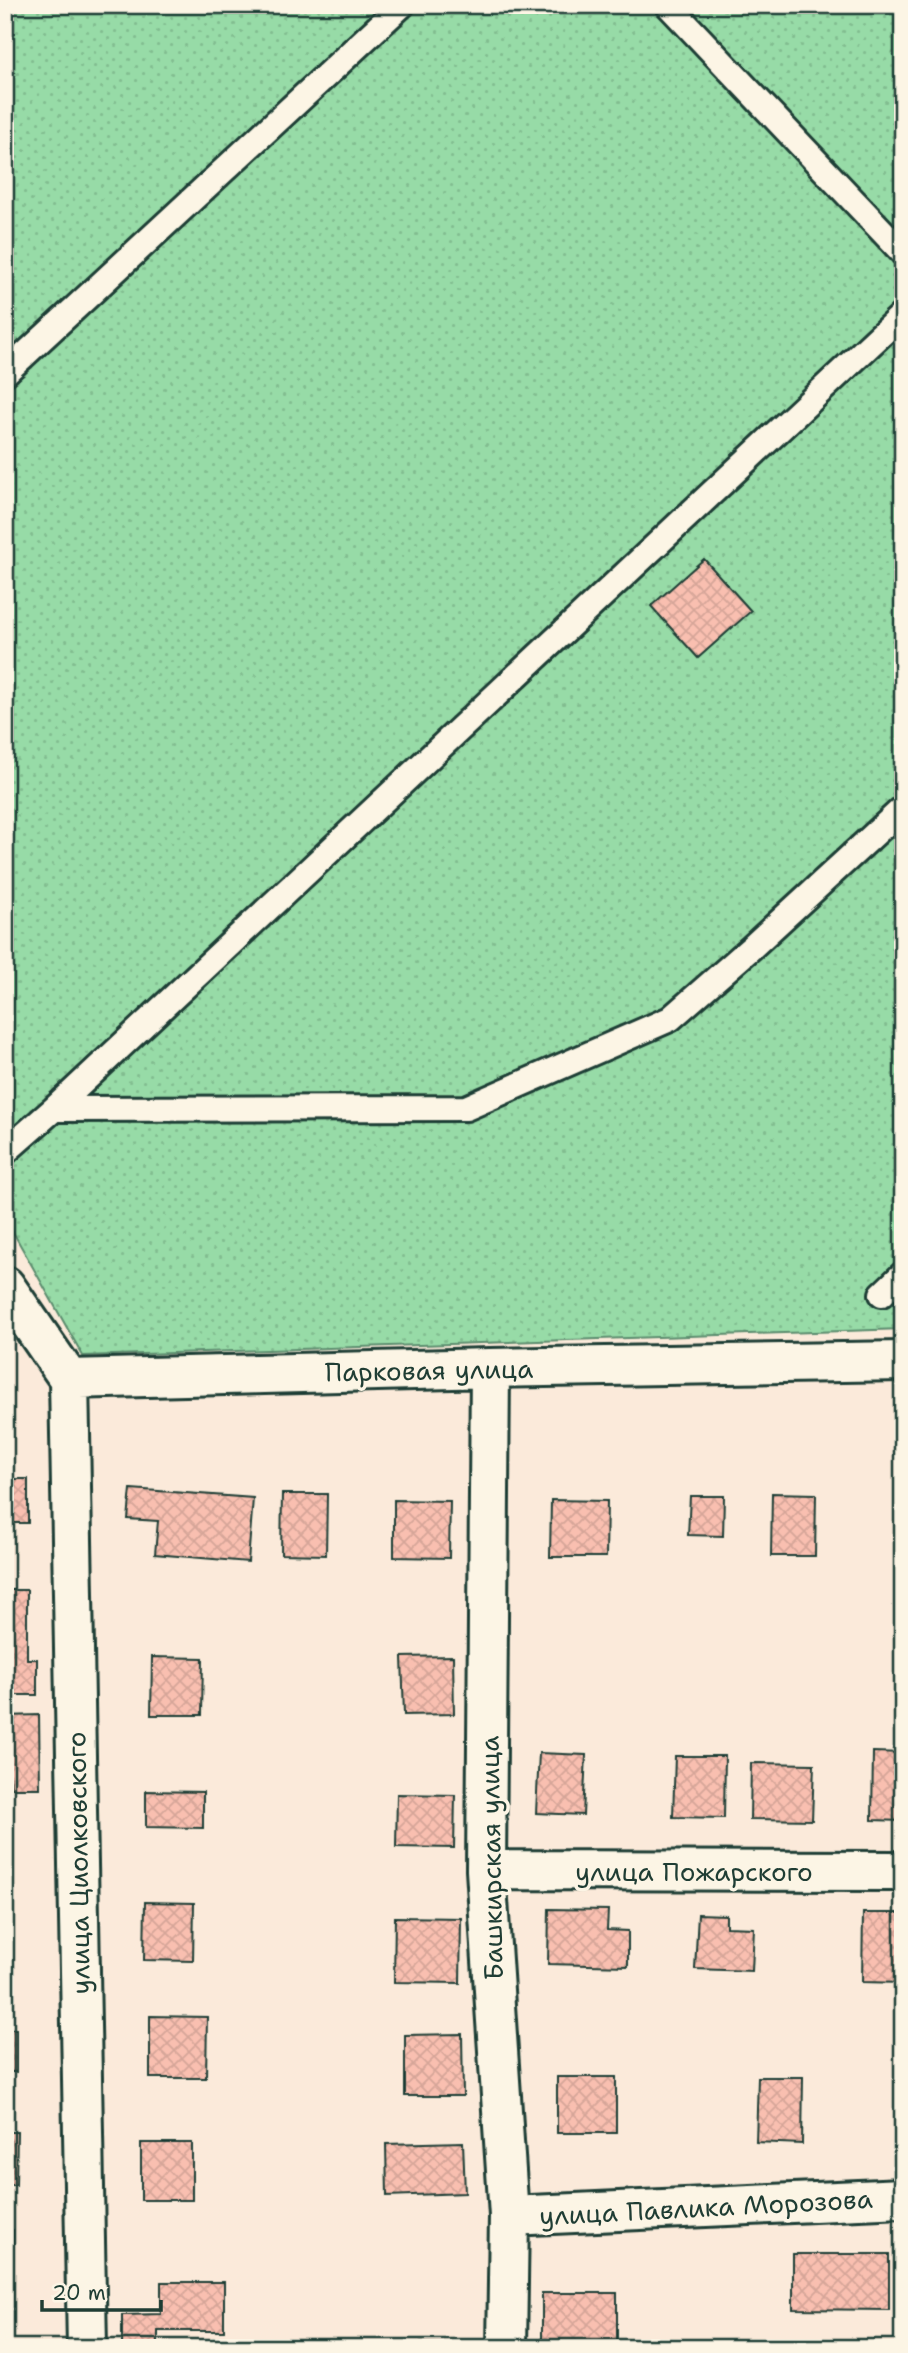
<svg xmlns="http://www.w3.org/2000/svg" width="908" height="2353" font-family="'Shantell Sans',sans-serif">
  <defs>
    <pattern id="garden-dots" width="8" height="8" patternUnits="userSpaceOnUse" patternTransform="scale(1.75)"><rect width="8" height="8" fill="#97dba7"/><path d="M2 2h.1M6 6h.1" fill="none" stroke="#82bd90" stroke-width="1.8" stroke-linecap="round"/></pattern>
    <pattern id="building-cross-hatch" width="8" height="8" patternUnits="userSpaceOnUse" patternTransform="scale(1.75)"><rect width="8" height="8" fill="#f9bfb0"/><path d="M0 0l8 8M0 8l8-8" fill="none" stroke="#d5a598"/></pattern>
  </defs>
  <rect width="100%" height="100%" fill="#fbeada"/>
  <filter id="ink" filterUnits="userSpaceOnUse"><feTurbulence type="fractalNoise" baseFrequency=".0143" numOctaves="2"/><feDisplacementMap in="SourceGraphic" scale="14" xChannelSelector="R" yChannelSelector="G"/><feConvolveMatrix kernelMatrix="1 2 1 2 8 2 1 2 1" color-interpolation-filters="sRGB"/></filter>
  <g filter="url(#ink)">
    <path fill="url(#garden-dots)" stroke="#5b8c6e" stroke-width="2" d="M5,5H903V1329L83,1356L5,1218Z"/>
    <path fill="url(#building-cross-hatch)" stroke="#1f3d34" stroke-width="2" d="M704,559L751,611L698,658L651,606Z
      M5,1479H28V1523H5Z
      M131,1489L253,1498L248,1562L155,1554L158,1521L128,1519Z
      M772,1493L816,1494L815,1556H771Z
      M282,1494H327L326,1555L281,1554Z
      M690,1496H724L723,1536L688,1535Z
      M394,1500L450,1501L449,1558L394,1557Z
      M551,1500L607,1501L606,1557H550Z
      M898,1510H903V1569H897Z
      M5,1590H27V1659H37V1695H5Z
      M453,1656L454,1714L404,1715L402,1657Z
      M152,1657L203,1658L202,1715H151Z
      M39,1715L40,1788H11L10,1777H5V1716Z
      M873,1752L903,1753V1821L872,1820Z
      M539,1753L586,1755L583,1815L536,1813Z
      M675,1756H725L724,1818L673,1817Z
      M751,1763L814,1764L812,1820L750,1819Z
      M146,1791L203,1792V1828L146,1827Z
      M397,1794L455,1795L454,1848L396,1847Z
      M5,1824H10V1871H5Z
      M145,1902L194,1903L193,1961L144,1960Z
      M549,1909L608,1910L607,1930L628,1931V1966L548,1964Z
      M863,1913H903V1983L862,1982Z
      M698,1914L726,1915V1927L754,1928L752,1971L695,1969Z
      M395,1917L461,1918L460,1983L394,1982Z
      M5,1923H11V1985H5Z
      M150,2016L207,2017L206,2078H150Z
      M5,2029H16V2072H5Z
      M462,2034L463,2096H405V2035Z
      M557,2077H616V2133H557Z
      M758,2077H803L802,2144L756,2142Z
      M5,2132H17L16,2185H5Z
      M463,2142L465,2193L387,2196L386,2144Z
      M141,2143H192V2200H141Z
      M5,2229L13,2230L12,2320H5Z
      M793,2254H889V2310L793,2309Z
      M161,2282H224V2331H158V2348H122V2315L161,2314Z
      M542,2293H617V2348H542Z
      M406,2343L465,2344V2348H406Z"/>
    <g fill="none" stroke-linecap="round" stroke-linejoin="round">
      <g stroke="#1f3d34" stroke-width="30">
        <path id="lane" d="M668,5L903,253
          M5,373L402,5
          M54,1109L466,1108L670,1019L751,948L903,808
          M5,1152L54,1109L903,314
          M882,1294L903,1274"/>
      </g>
      <g stroke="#1f3d34" stroke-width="44">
        <path id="street" d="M5,1286L69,1379L490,1368L903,1361
          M490,1368L486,1870L509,2216L507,2348
          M69,1379L87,2348
          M486,1870L903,1871
          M509,2216L903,2198"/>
      </g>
      <use href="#lane" stroke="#fcf5e5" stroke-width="24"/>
      <use href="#street" stroke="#fcf5e5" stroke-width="38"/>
    </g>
  </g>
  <g text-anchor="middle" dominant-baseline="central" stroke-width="7" stroke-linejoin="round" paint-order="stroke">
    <g font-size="26" fill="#1f3d34" stroke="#fcf5e5">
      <text transform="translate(429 1370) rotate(-1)">Парковая улица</text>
      <text transform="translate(491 1858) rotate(-91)">Башкирская улица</text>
      <text transform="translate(78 1863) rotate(-91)">улица Циолковского</text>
      <text x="694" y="1871">улица Пожарского</text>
      <text transform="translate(706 2207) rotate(-3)">улица Павлика Морозова</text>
    </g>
  </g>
  <rect width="908" height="2353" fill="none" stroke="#fcf5e5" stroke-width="28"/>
  <rect x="14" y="14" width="880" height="2325" fill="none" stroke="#1f3d34" stroke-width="2.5" filter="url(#ink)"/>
  <path d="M42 2300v10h119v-10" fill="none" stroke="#1f3d34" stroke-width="3.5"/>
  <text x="52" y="2300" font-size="21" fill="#1f3d34" stroke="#fcf5e5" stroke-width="5" paint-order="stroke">20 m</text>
</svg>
